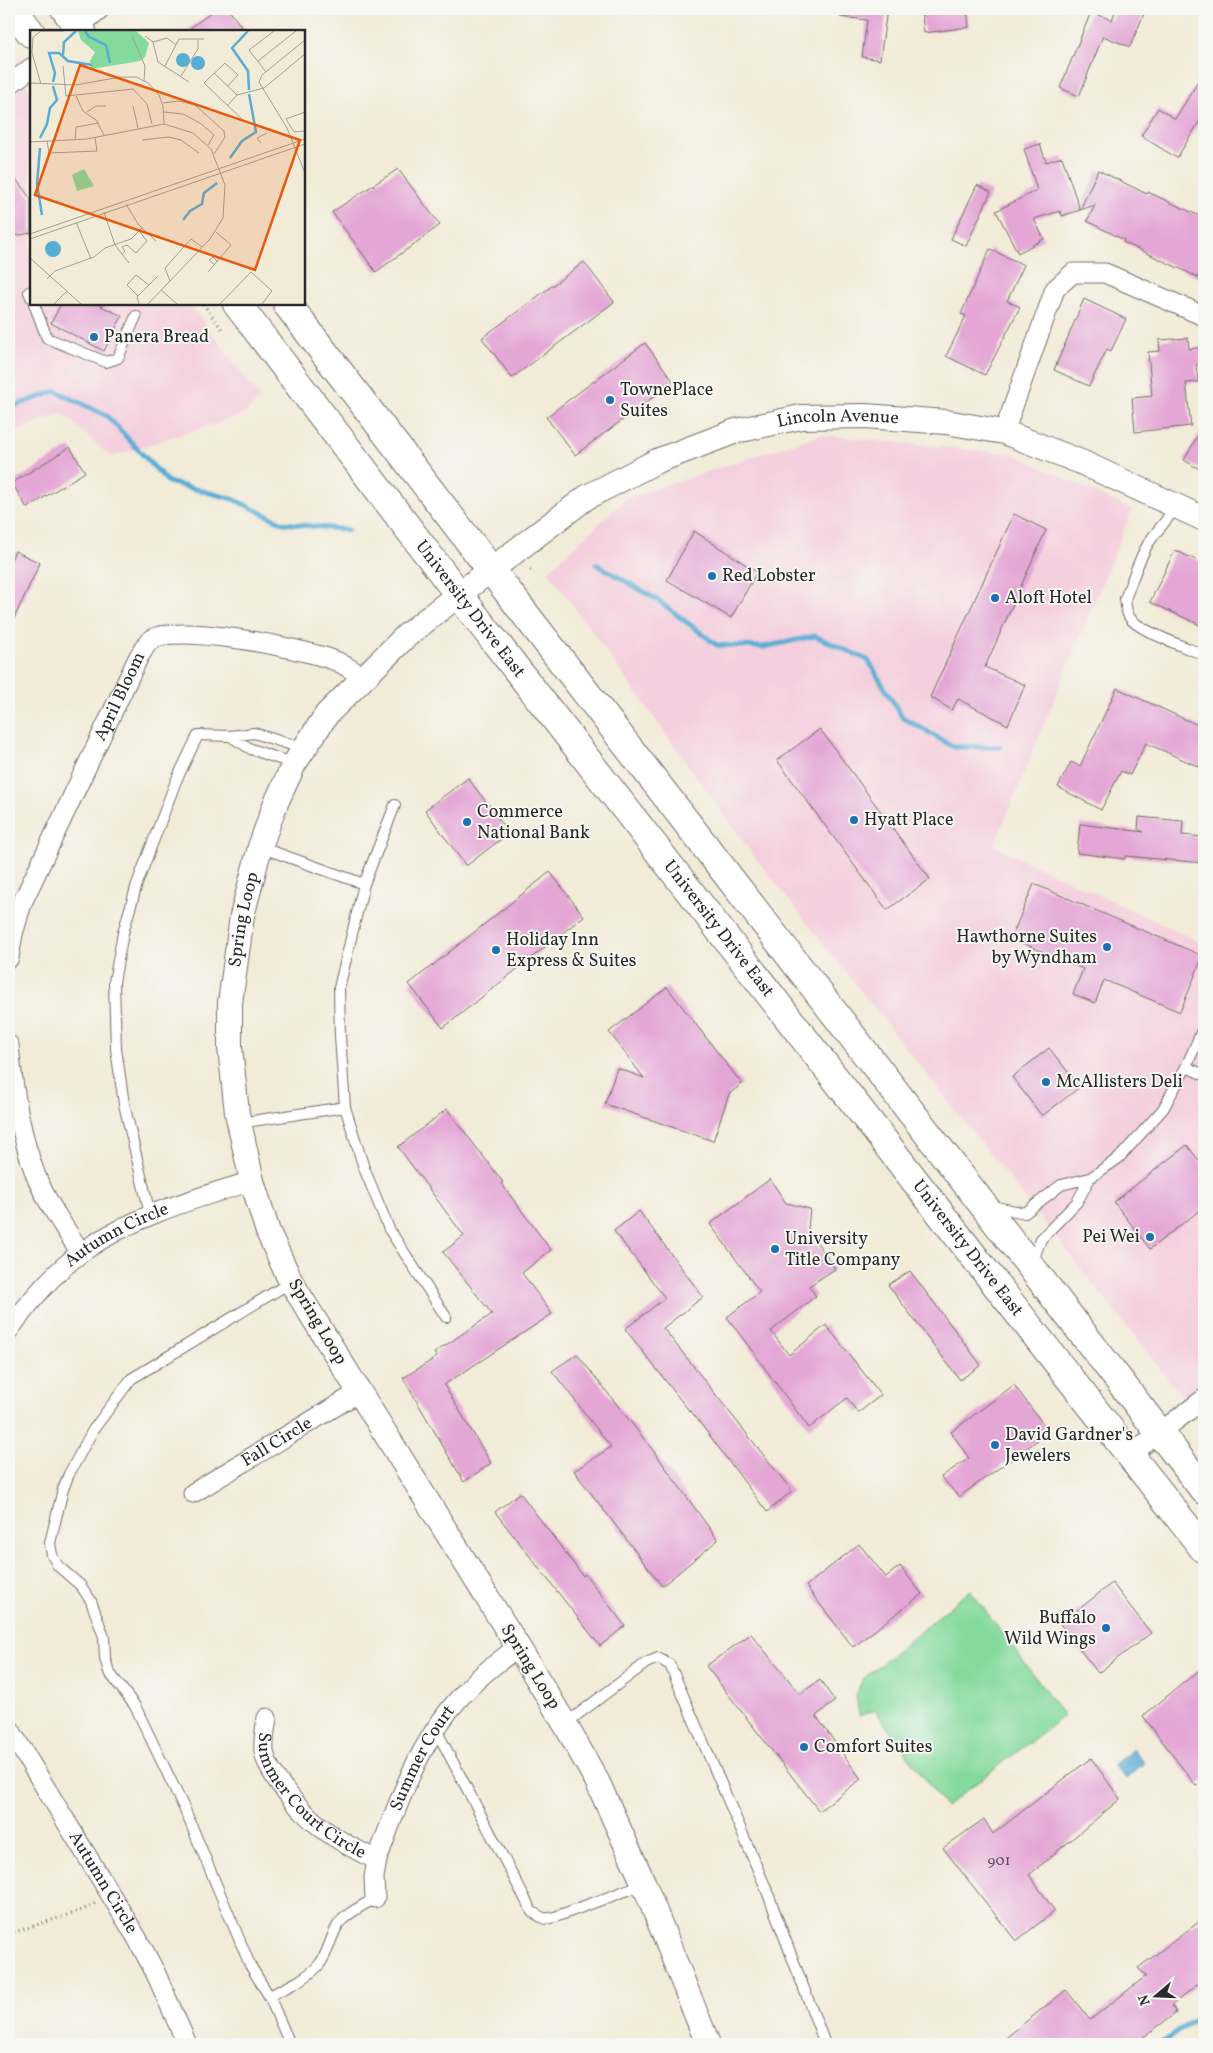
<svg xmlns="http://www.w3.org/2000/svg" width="1213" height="2053" font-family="Vollkorn,serif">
  <defs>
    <pattern id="water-ripples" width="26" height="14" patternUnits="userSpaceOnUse" patternTransform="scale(1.25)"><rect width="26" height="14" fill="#58add4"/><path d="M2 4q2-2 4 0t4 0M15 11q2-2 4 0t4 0" fill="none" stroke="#498dac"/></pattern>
  </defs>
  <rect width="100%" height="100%" fill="#f6f6f2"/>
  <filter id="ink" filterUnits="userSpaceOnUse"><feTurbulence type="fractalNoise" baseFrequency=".02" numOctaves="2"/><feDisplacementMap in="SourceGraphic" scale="10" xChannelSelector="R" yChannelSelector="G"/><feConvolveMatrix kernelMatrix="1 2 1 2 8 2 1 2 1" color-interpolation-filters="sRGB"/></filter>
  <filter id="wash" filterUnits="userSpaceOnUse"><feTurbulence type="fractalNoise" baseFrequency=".0096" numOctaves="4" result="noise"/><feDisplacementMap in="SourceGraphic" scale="20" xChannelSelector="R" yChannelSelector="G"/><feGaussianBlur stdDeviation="1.12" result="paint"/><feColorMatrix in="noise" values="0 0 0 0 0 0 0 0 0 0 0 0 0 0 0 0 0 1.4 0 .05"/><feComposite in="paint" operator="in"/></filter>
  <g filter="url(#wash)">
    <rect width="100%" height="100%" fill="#f2ebd8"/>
    <path fill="#f4cfdd" d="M9,62L31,92V304H190L260,398L245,414L111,457L62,413L9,433Z
      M820,435L1013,454L1132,510L994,846L1204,944V1424L757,860L548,571L627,498Z"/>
    <path fill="#84da9d" stroke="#588264" d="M970,1590L1064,1716L945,1807L875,1710L859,1716L856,1694L863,1679Z"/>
    <path fill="url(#water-ripples)" stroke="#426c80" d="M1134,1749L1144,1763L1126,1779L1113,1765Z"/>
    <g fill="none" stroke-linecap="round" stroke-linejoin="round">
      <path stroke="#58add4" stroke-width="5" d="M9,408L56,391L107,416L168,482L233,499L283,523L348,530
        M596,564L656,599L717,645L764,647L815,636L868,660L902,717L954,747H1000
        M1160,2044L1204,2013"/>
    </g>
    <g id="blocks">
      <path fill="#e4a6d5" d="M216,9H228L245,31H186Z
        M840,9H887L880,60L862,57L867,20L840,17Z
        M921,9H967L969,27L924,33Z
        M1116,9H1146L1130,47L1103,36L1079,96L1060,88L1091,12L1112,20Z
        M1204,72V114L1177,158L1141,136L1158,108L1175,119Z
        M1040,144L1046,162L1062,157L1080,210L1098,170L1147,194L1148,192L1204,218V280L1123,242L1124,240L1087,221L1095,205L1062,216L1060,211L1034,219L1044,239L1018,253L996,211L1037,190L1024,149Z
        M398,169L440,225L376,272L332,212Z
        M9,170L31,199V233L9,237Z
        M977,185L991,192L966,246L951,239Z
        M990,249L1024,265L1007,301L1020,307L985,375L946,356L966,316L961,314Z
        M584,262L614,302L512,378L482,338Z
        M1084,299L1126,319L1111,351L1107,349L1089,386L1054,370Z
        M61,304H97L122,316L104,351L51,323Z
        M1188,338L1189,349L1204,347V364L1196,365L1198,382L1186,383L1191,426L1135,432L1132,398L1152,396L1148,352L1160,351L1159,340Z
        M645,343L674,382L575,455L546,417Z
        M1204,425V472L1184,460Z
        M70,447L85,472L27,508L12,483Z
        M1014,514L1046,530L985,667L1025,685L1008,725L958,699L952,710L930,697Z
        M694,531L757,572L731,618L667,580Z
        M1175,550L1204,564V616L1200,625L1150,602Z
        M15,551L40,563L9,629V564Z
        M1117,688L1204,728V769L1146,743L1130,775L1121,771L1101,810L1058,787L1071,762L1080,766Z
        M820,729L930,879L887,910L777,760Z
        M468,778L509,833L466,866L425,810Z
        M1139,817L1183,821L1182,835L1204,837V863L1125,856V859L1077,853L1080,824L1144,832L1138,829Z
        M550,872L584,916L443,1028L409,984Z
        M1034,884L1203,956L1180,1012L1104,980L1095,1003L1073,994L1083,969L1011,938Z
        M667,987L742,1084L729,1094L713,1141L605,1104L617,1068L644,1078L609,1032Z
        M1049,1048L1080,1087L1042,1116L1012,1077Z
        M447,1109L503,1182L501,1183L551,1250L522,1273L552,1314L444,1385L491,1463L464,1482L403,1378L437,1357L434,1353L492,1314L443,1252L464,1236L398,1147Z
        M1187,1145L1204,1167V1207L1150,1249L1114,1202Z
        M770,1179L786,1203L810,1209L808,1229L835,1269L809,1286L816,1296L771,1331L789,1355L826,1325L881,1395L858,1413L847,1398L809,1428L727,1317L760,1292L710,1224Z
        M639,1211L703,1297L663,1328L792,1491L767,1512L691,1411L690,1412L625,1329L665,1298L614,1231Z
        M910,1271L981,1365L960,1380L888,1285Z
        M577,1354L655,1453L718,1540L662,1586L574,1471L611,1447L552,1371Z
        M1014,1385L1049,1432L959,1497L941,1477L969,1458L951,1432Z
        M520,1493L583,1576L585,1574L625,1626L600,1646L495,1512Z
        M859,1544L886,1577L900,1566L922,1594L853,1647L806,1586Z
        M1112,1583L1151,1633L1098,1673L1060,1624Z
        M751,1634L800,1694L820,1680L835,1701L816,1716L861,1779L819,1811L706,1666Z
        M1204,1666V1781L1196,1786L1143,1716Z
        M1091,1758L1120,1799L1029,1875L1055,1911L1016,1941L943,1848L984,1819L993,1834Z
        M1204,1918V1979L1172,2005L1176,2013L1134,2044H1101L1097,2039L1090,2044H998L1066,1990L1090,2020L1146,1976L1138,1968Z"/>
    </g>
  </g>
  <g filter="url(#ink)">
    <use href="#blocks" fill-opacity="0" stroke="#716e68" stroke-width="1"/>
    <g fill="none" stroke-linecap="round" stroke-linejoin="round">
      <g stroke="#716e68" stroke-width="12">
        <path id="service" d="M29,292L31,297
          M34,304L47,338L106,362L118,358L136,316
          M1176,506C1168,520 1156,531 1148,544C1138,561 1132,581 1125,599C1126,606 1126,613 1130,618C1139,631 1188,648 1204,655
          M230,736L251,749L294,764
          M395,805L364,884L339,988L340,1036L345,1107L364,1168L389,1229L446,1317
          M260,847L364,884
          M1186,1067L1204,1075
          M239,1123L345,1107
          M992,1206L1025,1213L1061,1185L1090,1178L1119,1158L1163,1109L1186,1067L1204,1026
          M150,1214L124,1104L116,1049L114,982L123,933L137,884L176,781L198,735L230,736L254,733L304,749
          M1032,1263L1041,1239L1077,1202L1090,1178
          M565,1724L646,1663L658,1658L670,1665L765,1886L825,2044
          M435,1728L532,1912L545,1919L555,1917L644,1884
          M269,1996C285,1988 305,1980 318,1966C328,1955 330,1938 338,1925C346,1913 363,1906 375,1898
          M290,2044L269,1996L250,1965L185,1810L135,1706L109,1672L105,1658L104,1637L91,1601L81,1586L58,1566L52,1555L50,1543L63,1489L69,1474L93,1430L131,1379L291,1282"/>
      </g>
      <g stroke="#716e68" stroke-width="21">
        <g id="minor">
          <path d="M73,31L100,9"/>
          <path d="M9,85L31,68"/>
          <path d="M1004,432L1055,289L1073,273H1105L1204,316"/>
          <path id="s1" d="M9,958L13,934L22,903L139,656C143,651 146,643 151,640C173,622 305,649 333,660C343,663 353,671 363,677"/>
          <path d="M9,1045C13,1090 20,1134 36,1176C47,1203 65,1228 81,1253"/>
          <path id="s2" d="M9,1330C29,1302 54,1272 82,1252C133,1216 193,1199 252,1181"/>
          <path d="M1131,1454L1204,1399"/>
          <path id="s3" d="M193,1493L359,1392"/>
          <path id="s4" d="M267,1718C265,1729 263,1740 264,1752C267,1766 275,1778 284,1789C310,1824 338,1842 377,1860"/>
          <path id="s5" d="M9,1728L137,1938L156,1974L187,2044"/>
          <path id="s6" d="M375,1898L374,1877L377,1860C400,1797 422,1733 471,1686C485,1671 502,1659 518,1647"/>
        </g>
      </g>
      <g stroke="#716e68" stroke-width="26">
        <g id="tertiary">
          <path id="s7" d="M708,2044L644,1884L597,1781L565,1724L518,1647L291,1282L268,1232L252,1181L237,1113L230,1047V1003L242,916L260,847L275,805L294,764L327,714L406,636L459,594L587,497L657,461L723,436L736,431L801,417L865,416L946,422L1004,432L1081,462L1204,519"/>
        </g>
      </g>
      <g stroke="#716e68" stroke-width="30">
        <g id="primary">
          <path d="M13,9L31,33"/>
          <path d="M65,9L82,31"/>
          <path id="s8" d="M237,304L479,621L979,1263L1204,1549"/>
          <path d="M287,304L515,601L1204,1490"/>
        </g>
      </g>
      <path stroke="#716e68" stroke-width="3" stroke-dasharray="1 4" stroke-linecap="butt" d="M203,304L223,331
        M530,570L534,571
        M9,1934L82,1910L96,1903"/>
      <use href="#service" stroke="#fff" stroke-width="10"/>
      <use href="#minor" stroke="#fff" stroke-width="19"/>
      <use href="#tertiary" stroke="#fff" stroke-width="24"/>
      <use href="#primary" stroke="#fff" stroke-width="28"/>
    </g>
  </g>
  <g fill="#1f6fb2" stroke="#f6f6f2" stroke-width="2">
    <circle cx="94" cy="337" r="5"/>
    <circle cx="610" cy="400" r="5"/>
    <circle cx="712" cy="576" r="5"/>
    <circle cx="995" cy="598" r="5"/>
    <circle cx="854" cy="820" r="5"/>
    <circle cx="467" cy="822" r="5"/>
    <circle cx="1107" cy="947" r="5"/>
    <circle cx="496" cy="950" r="5"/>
    <circle cx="1046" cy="1082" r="5"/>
    <circle cx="1150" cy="1237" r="5"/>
    <circle cx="775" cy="1249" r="5"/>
    <circle cx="995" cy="1445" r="5"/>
    <circle cx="1106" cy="1628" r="5"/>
    <circle cx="804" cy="1747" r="5"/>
  </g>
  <g text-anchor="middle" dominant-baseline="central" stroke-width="4" stroke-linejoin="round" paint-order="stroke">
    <g font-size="15" fill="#594a56">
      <text x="999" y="1861">901</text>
    </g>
    <g font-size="18" fill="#2b2b2b" stroke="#f6f6f2" text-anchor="start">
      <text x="104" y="337">Panera Bread</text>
      <text x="620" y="390">TownePlace<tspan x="620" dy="21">Suites</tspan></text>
      <text x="722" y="576">Red Lobster</text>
      <text x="1005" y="598">Aloft Hotel</text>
      <text x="477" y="812">Commerce<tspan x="477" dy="21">National Bank</tspan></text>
      <text x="864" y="820">Hyatt Place</text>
      <text x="1097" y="937" text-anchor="end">Hawthorne Suites<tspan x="1097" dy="21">by Wyndham</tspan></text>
      <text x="506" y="940">Holiday Inn<tspan x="506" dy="21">Express &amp; Suites</tspan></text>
      <text x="1056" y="1082">McAllisters Deli</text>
      <text x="1140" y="1237" text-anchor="end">Pei Wei</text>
      <text x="785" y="1239">University<tspan x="785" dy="21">Title Company</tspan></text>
      <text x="1005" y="1435">David Gardner's<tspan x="1005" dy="21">Jewelers</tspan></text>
      <text x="1096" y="1618" text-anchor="end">Buffalo<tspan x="1096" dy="21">Wild Wings</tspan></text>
      <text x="814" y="1747">Comfort Suites</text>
    </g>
    <g font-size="18" fill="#2b2b2b" stroke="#f6f6f2">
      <text stroke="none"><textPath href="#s7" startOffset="2074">Lincoln Avenue</textPath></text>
      <text stroke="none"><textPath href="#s8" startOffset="384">University Drive East</textPath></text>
      <text stroke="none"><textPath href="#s1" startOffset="285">April Bloom</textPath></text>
      <text stroke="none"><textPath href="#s7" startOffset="1244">Spring Loop</textPath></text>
      <text stroke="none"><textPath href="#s8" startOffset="789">University Drive East</textPath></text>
      <text stroke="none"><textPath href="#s2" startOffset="146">Autumn Circle</textPath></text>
      <text stroke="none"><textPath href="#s8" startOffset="1194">University Drive East</textPath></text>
      <text transform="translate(317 1322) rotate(59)">Spring Loop</text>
      <text stroke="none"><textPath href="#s3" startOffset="98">Fall Circle</textPath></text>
      <text transform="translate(530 1667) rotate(58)">Spring Loop</text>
      <text stroke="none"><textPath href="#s6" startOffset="150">Summer Court</textPath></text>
      <text stroke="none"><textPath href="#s4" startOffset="98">Summer Court Circle</textPath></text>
      <text stroke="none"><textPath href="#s5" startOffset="181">Autumn Circle</textPath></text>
    </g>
  </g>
  <g transform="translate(30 30)">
    <rect width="275" height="275" fill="#f2ebd8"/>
    <path d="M54,139L64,156L47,161L42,145Z" fill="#84da9d"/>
    <path d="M48,1H106L119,13L115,27L110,31L61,39L60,31L65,22L51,10Z" fill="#84da9d"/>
    <path d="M146 30a7 7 0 1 1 14 0a7 7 0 1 1-14 0ZM161 33a7 7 0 1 1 14 0a7 7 0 1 1-14 0ZM15 219a8 8 0 1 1 16 0a8 8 0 1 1-16 0Z" fill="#58add4"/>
    <path fill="none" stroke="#58add4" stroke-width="2.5" d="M55,1L59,7L76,15L80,33M218,1L202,18L218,41L219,60M33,25L34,12L46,1M23,52L25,43L19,23H29L38,31L62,35M10,108L17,94L20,78L27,70L23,56M10,118L7,154L12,185M200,128L212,111L226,102L219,64M153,190L160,181L172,174L174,163L187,153"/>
    <path fill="none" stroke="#a29e93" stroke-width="1" d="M102,6L115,36L114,51M115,6L123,12L128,32L159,52M275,10L232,45L229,52L257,98L275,143M123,12L137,8L146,15M228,31L266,1M33,36L36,66L103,59L117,74L122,94M135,36L149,9H174M236,42L219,20L244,1M184,43L207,65M151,46L168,19V10M0,53L46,55L90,47H106L118,53L129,65L133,76L134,94M11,54L2,23L3,7L11,1H34M198,56L208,45L195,33L174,53L214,91M46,66L53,81L66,90L74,105M133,73L149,71L165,75L194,101L195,107L184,124M103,76L108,98M197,76L207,65L234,58L275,24M57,82L66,76H76M134,82L153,84L170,93L184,105L178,115M256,89L264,102L275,101M256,89L275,82M45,110L46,97L69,93M112,110L139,107L151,110L169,123M17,111L19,123L67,121L65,107M0,112L57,109L134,94L163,103L181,119L195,155L193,188L180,209L118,274M231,113L227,108L237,103M96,174L108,194L126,211M74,182L85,215L99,233M46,192L61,229M0,204L275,109M0,209L275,114M92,224L95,221L92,217L97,215L106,223L117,211L109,201M0,228L51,274M185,235L179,230L183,227L188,232M178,242L201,215L186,202M17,249L25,241L64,227L75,218L101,209L112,198M140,251L135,238L161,209L172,217M131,260L147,274M108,266L97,255L106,245L119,255M24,274L37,261M109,274L107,267L128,246M190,274L221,242L242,261L232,274"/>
    <path fill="#e8590c" fill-opacity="0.15" stroke="#e8590c" stroke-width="2.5" d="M50,35L270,110L225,240L5,165Z"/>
    <rect width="275" height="275" fill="none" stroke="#2b2b2b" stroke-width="2.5"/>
  </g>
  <rect width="1213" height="2053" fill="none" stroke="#f6f6f2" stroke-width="30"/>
  <g transform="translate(1156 1996) rotate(251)" stroke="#f6f6f2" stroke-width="4" paint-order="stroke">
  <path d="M0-4L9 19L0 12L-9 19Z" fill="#2b2b2b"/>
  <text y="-8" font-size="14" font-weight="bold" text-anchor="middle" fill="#2b2b2b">N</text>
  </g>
</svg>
